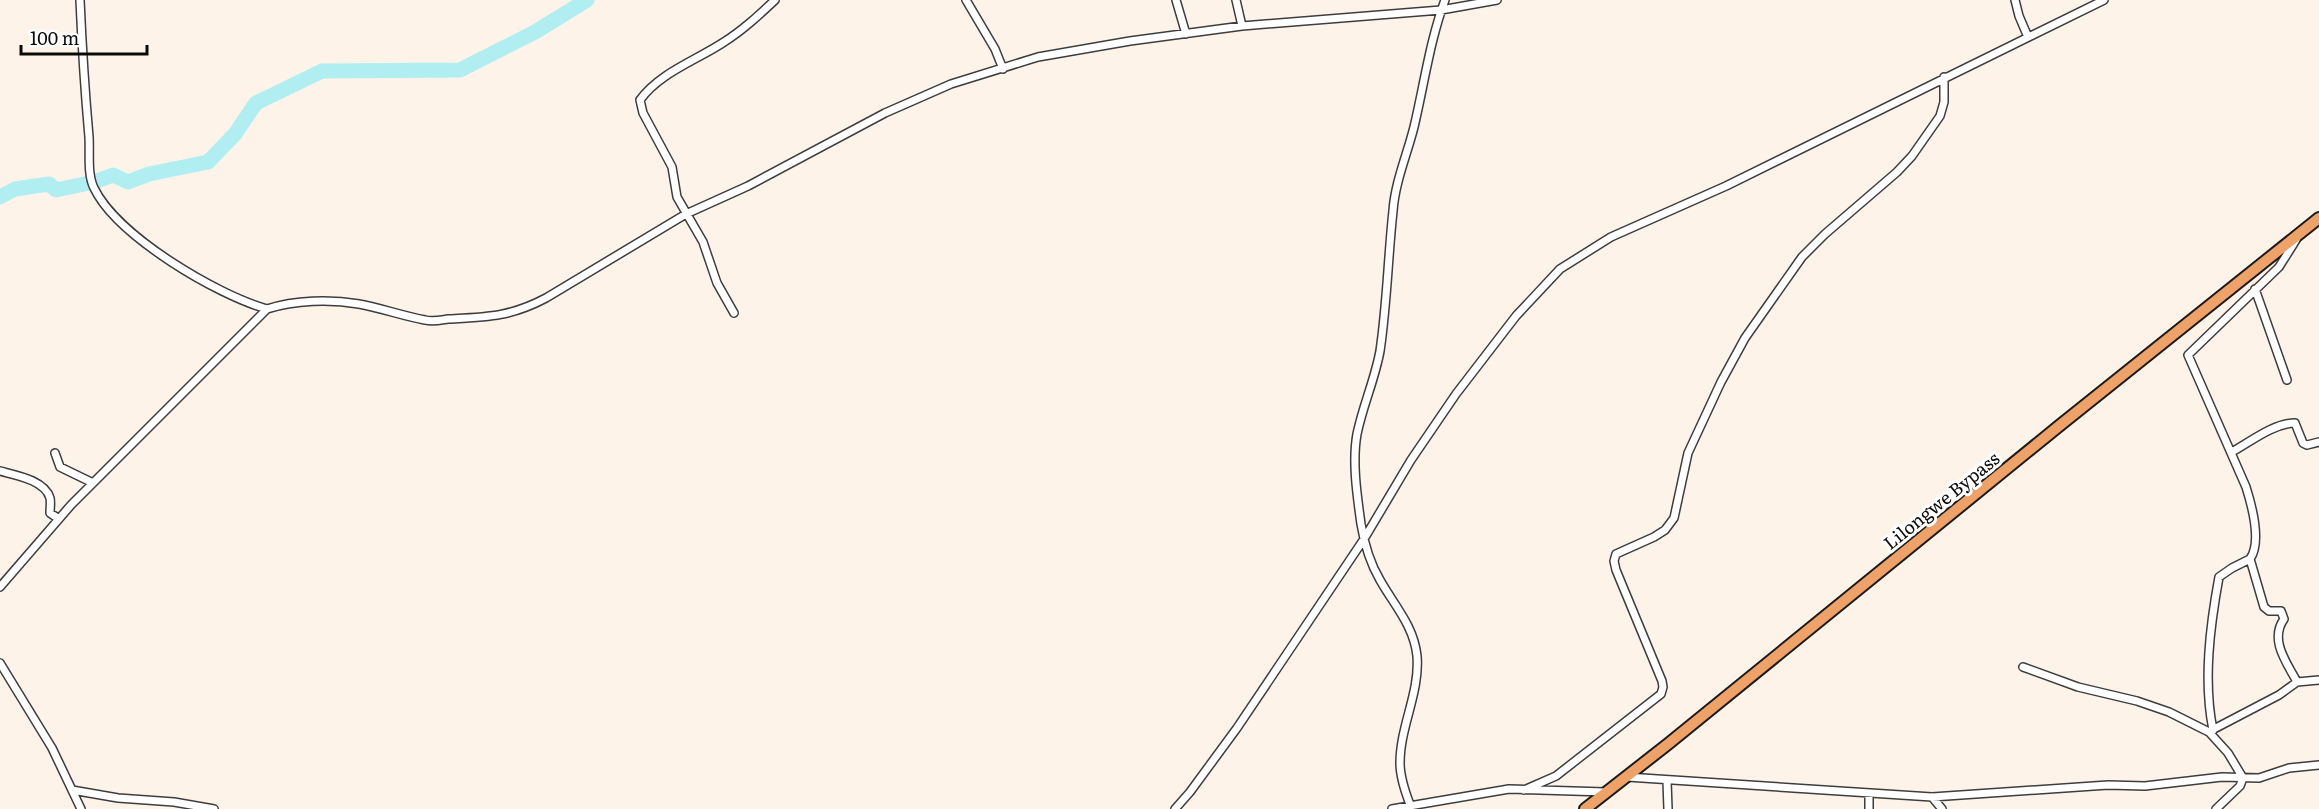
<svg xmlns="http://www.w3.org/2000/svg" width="2319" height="809" font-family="Literata,serif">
  <rect width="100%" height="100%" fill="#fef3e9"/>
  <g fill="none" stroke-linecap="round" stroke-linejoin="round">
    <path stroke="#b1eef1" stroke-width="15" d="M94,182L113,175L128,182L149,174L208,162L235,134L256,103L322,71L460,70L535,32L587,0
      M0,197L15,189L49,184L56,190L89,183"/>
    <g stroke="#3d3d3d" stroke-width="10">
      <path id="minor" d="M80,0C82,46 85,92 89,137C90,153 87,174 94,188C117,236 217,295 267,309
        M966,0L995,49L1003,69
        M1176,0L1186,34
        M1236,0L1242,26
        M2015,0L2019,16L2028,37
        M2255,289L2287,380
        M734,313L717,283L703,242L677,197L672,167L643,113L640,100C659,73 697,60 724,42C743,30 759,15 775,0
        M2232,452C2250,442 2274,423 2295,423L2303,443L2307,445L2319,442
        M55,453L60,467L93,483
        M0,471C15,475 45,480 50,498C51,502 50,509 50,513L59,519
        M2250,559L2264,607L2269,611H2281L2284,619C2269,640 2287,663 2297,682
        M0,587L71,505L267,309C295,300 330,299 359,304C381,308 403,316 425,320C433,322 441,320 448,319C487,317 510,317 546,298L686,214L748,186L885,113L951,84L1038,57L1130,41L1242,26L1441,10L1497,0
        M0,663L52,748L81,809
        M2023,667L2078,687L2137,701L2169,712L2209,732L2228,753L2243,778
        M2212,730L2279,695L2297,682L2319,680
        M2213,730C2203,681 2210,626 2219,577L2232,568L2250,559C2262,542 2252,506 2246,487L2188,355L2279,267L2296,240
        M1627,777L1932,797L2108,785L2145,786L2222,777L2259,778L2289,768L2319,765
        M1667,781L1668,809
        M72,790L118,798L174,802L214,809
        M1524,790L1556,776L1661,694L1663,687L1662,681L1616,570L1614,561L1616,554L1654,537L1665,530L1674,518L1688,453L1721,382L1745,338L1802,257L1825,234L1897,172L1912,156L1940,116L1944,102V77
        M1932,797L1942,809
        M1411,807C1405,792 1400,778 1400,763C1400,726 1420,693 1417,656C1414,626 1394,605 1380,580C1370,563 1364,542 1361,524C1357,495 1352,462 1357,434C1363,405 1375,379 1380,351C1387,304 1388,257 1393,211C1395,182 1407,155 1414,127C1424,85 1430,40 1445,0
        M1175,809L1190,792L1237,728L1364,539L1411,460L1456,394L1516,316L1560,269L1611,237L1726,186L2104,0
        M1392,809L1509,789L1605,792
        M1869,809V793
        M2216,809L2240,786L2243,778"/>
    </g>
    <g stroke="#1b1b1b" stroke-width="14">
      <path id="primary" d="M1585,809L1668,744L2059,426L2319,218"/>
    </g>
    <use href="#minor" stroke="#fff" stroke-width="7"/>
    <use href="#primary" stroke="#efa267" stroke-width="10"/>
  </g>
  <g text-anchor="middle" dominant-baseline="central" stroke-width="6" stroke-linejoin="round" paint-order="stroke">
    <g font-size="18" fill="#0a0a0a" stroke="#fff">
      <text transform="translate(1941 500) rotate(-39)">Lilongwe Bypass</text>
    </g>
  </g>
  <path d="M21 45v9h126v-9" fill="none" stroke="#0a0a0a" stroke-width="3"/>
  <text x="30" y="45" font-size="18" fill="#0a0a0a" stroke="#ffffff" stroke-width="4.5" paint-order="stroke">100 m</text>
</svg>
